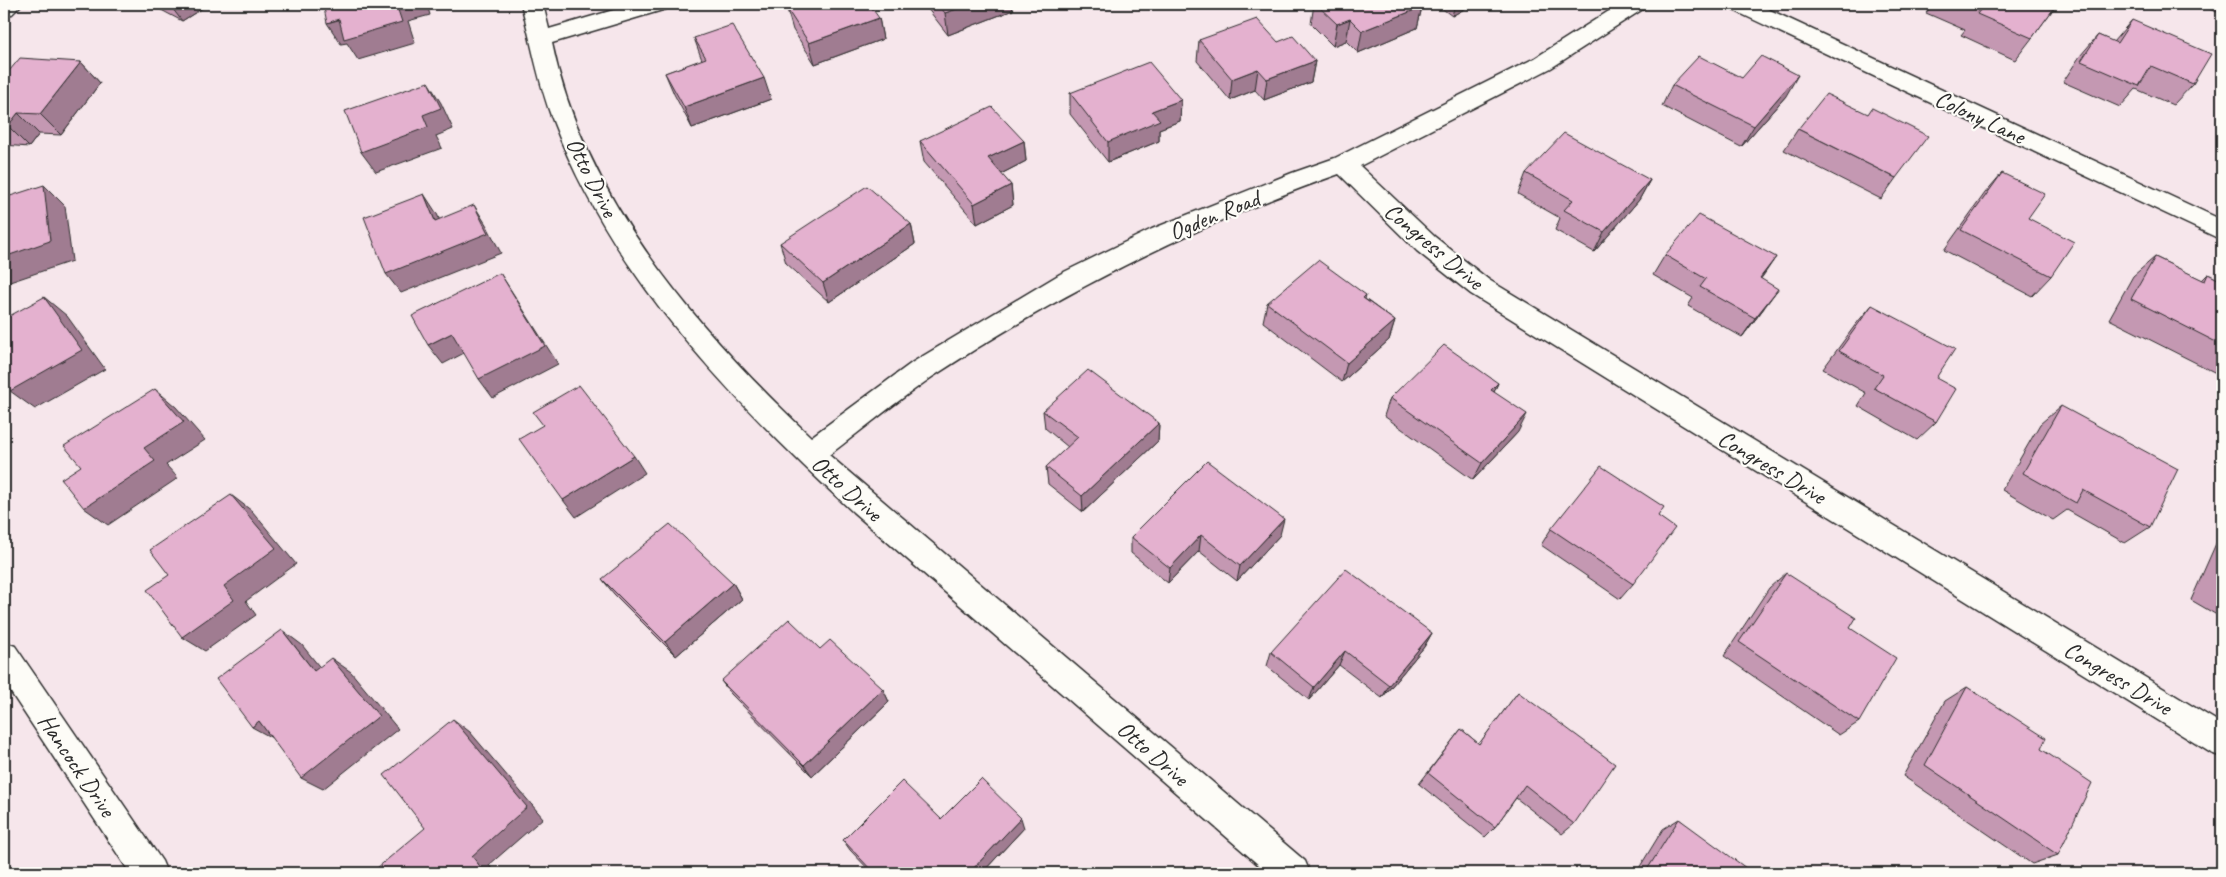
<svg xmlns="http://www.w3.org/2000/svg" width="2226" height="877" font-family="Caveat,sans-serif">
  <rect width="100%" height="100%" fill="#f6e6eb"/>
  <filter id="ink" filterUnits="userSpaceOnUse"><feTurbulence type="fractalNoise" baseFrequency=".02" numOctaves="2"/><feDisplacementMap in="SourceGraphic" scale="10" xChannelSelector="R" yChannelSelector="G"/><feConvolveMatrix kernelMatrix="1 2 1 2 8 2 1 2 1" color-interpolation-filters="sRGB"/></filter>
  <g filter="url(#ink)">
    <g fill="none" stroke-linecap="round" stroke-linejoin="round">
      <g stroke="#2b2b2b" stroke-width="3">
        <path id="street" d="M4,4H22L12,14L4,16Z
          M521,4H543L549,29L634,4H669L666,9L552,43C584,200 698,330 811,437L913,362L1060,274L1152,229L1292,173L1335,158L1535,58L1620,4H1646L1643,9L1551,68L1360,166L1435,237L1489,280L2222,724V757L2211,753L1471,294L1417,251L1339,174C1195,225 1060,293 932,377C897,401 863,429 829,455L1305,861L1310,873H1268L853,512C732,400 613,278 553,121C538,83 532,43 521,4Z
          M1728,4H1757L2222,220V240L1731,9Z
          M4,642L15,646L162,861L167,873H130L4,682Z"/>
      </g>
      <use href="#street" fill="#fdfcf7" fill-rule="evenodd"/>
    </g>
    <path fill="#c498b2" stroke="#2b2b2b" d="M150,4H209L182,21Z
      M924,4H1012L1013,10L948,35Z
      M1314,4H1419L1422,7L1417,28L1358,53L1346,41L1333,46L1311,24Z
      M1436,4H1473L1452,16Z
      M1933,4H2057L2032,38L2015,60L1961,35L1965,30L1926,13Z
      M2197,4H2222V14Z
      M787,9L879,18L883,39L815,64L793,30Z
      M2132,20L2193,84L2173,105L2136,89L2120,107L2063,82L2080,56L2098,35L2113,42Z
      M694,38L771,99L692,128L674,94L665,73L702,60Z
      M1199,40L1278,42L1315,61L1311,82L1264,100L1255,90L1230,100L1197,61Z
      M81,62L100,83L61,135L39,134L29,147L4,145V77Z
      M1742,78L1786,96L1741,147L1662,106L1672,85Z
      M1070,93L1181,100L1180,121L1159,129V141L1108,162L1070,114Z
      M1798,129L1896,178L1881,199L1784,150Z
      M920,141H1024L1026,161L1001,174L1011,185L1013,205L977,224L924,162Z
      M1526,173L1650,180L1639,200L1594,252L1555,230L1560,218L1518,194Z
      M2002,173L2028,218L2051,276L2032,296L1944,250L1985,193Z
      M911,224L915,244L829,302L786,263L780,243Z
      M1665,255L1761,279L1764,308L1742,337L1688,306L1693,298L1653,275Z
      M2155,257L2202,280L2208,274L2222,281V376L2109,319L2133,276Z
      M1366,295L1365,299L1395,321L1389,340L1342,382L1263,322L1267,303Z
      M1872,305L1936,378V422L1917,440L1858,406L1866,393L1823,369L1856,324Z
      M1498,383L1494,392L1518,432L1473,480L1384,416L1390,398Z
      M2061,406L2150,527L2125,543L2067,510L2053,520L2002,490L2040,424Z
      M1043,411L1159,423L1158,441L1083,512L1048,484L1046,467L1068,447L1045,428Z
      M1207,461L1280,535L1237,581L1199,551L1168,583L1131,553V537Z
      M1658,516L1633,584L1620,599L1541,545L1551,529Z
      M2222,530V618L2191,600Z
      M1786,573L1859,722L1839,735L1724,656L1769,588Z
      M602,579L733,583L742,599L676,656L614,594Z
      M1432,633L1424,647L1382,698L1339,665L1309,700L1267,666L1271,652Z
      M820,649L883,689L889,702L812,776L731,694L721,681Z
      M1967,687L2041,749L2058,855L2032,864L1903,776L1945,701Z
      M1518,692L1574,824L1562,834L1516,798L1495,827L1485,837L1419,784L1461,729L1479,744Z
      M941,819L1024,828L982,873H872L850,850L843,840Z
      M1679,819L1743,873H1636L1663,829Z"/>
    <path fill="#a07c91" stroke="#2b2b2b" d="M169,4H209L182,21Z
      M396,4H427L430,15L408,21L415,43L358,60L347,43L341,44L327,23Z
      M971,4H1012L1013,10L948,35L945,13Z
      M1455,4H1473L1452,16Z
      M1422,7L1417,28L1358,53L1362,31Z
      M879,18L883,39L815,64L809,43Z
      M1350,19L1346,41L1333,46L1337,24Z
      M1315,61L1311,82L1264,100L1267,79Z
      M81,62L100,83L61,135L40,114Z
      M1258,69L1255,90L1230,100L1232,79Z
      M1798,75L1786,96L1741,147L1754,126Z
      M764,78L771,99L692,128L684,107Z
      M428,82L441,103L453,129L436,136L442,148L376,172L361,152L423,115Z
      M1181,100L1180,121L1159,129V141L1108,162V142L1152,111Z
      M18,113L39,134L29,147L8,126Z
      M1024,141L1026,161L991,179L988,158Z
      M1650,180L1639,200L1594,252L1604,232Z
      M44,185L65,206L72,261L4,284V257Z
      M1011,185L1013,205L977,224L974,204Z
      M424,194L437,214L449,241L435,221Z
      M474,205L487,226L501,253L401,293L386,274Z
      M911,224L915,244L829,302L823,283Z
      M1776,257L1763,276L1746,298L1760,278Z
      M500,273L558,364L493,398L479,379Z
      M1778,289L1764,308L1742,337L1755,318Z
      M44,297L67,316L105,369L35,409L10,391Z
      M1395,321L1389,340L1342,382L1347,363Z
      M452,333L466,352L443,364L428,345Z
      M1498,383L1490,401L1491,390Z
      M155,389L176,407L205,440L166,465L178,478L108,525L84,508L144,448Z
      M1527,414L1518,432L1473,480L1482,463Z
      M1159,423L1158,441L1083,512L1082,496Z
      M634,456L645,473L576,517L563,500Z
      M231,495L252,511L296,564L246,601L256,615L205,651L182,637L224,586Z
      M1284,519L1280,535L1237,581L1240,566Z
      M1201,535L1199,551L1168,583L1170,568Z
      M733,583L742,599L676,656L665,642Z
      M282,630L302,645L334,685L314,671Z
      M1432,633L1424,647L1382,698L1389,685Z
      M1345,651L1339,665L1309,700L1314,687Z
      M331,658L351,672L398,729L323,789L301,778Z
      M883,689L889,702L812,776L804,765Z
      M453,719L470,732L543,818L489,865L495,873H485L472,856Z
      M259,721L274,739L252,727Z
      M1021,818L1024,828L982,873H969Z"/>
    <path fill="#e4b1cf" stroke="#2b2b2b" d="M337,4H396L402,22L344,39L339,19L327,23L324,8L337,5Z
      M801,4H869L879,18L809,43L787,9Z
      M938,4H971L945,13Z
      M1316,4H1419L1422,7L1362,31L1350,19L1337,24Z
      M1969,4H2057L2032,38L1977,14L1981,9Z
      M1257,19L1278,42L1293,36L1315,61L1267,79L1258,69L1232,79L1199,40Z
      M2132,20L2211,54L2193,84L2151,66L2139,86L2081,61L2098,35L2117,43Z
      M732,25L764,78L684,107L665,73L706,58L694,38Z
      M1699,56L1742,78L1761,56L1798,75L1754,126L1672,85Z
      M20,58L81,62L40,114L18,113L8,126H4V77Z
      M1149,62L1181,100L1152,111L1160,120L1108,142L1070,93Z
      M428,82L441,108L423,115L428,127L361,152L345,111Z
      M1826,94L1868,114L1872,108L1928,136L1896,178L1798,129Z
      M992,107L1024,141L988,158L1011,185L974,204L920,141Z
      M1564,133L1650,180L1604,232L1564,210L1573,200L1526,173Z
      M2002,173L2045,194L2028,218L2074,242L2051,276L1961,230Z
      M44,185L50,241L4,257V198Z
      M867,186L911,224L823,283L780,243Z
      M424,194L435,221L474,205L488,233L386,274L364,217Z
      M1699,215L1776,257L1760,278L1778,289L1755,318L1700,287L1706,279L1665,255Z
      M2155,257L2205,281L2208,274L2222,281V345L2131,299Z
      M1318,260L1366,295L1363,298L1395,321L1347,363L1267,303Z
      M500,273L545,346L479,379L452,333L428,345L412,316Z
      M44,297L82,350L10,391L4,381V319Z
      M1872,305L1955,349L1936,378L1956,389L1936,422L1874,388L1883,375L1839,351Z
      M1444,345L1498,383L1491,390L1527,414L1482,463L1390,398Z
      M1088,370L1159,423L1082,496L1046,467L1078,437L1043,411Z
      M579,385L634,456L563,500L519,439L543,425L533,412Z
      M155,389L184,422L144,448L155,461L84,508L61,479L81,466L64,446Z
      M2061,406L2178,469L2150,527L2083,490L2076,503L2023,473Z
      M1207,461L1284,519L1240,566L1201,535L1170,568L1131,537Z
      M1601,466L1664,507L1658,516L1675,528L1633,584L1551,529Z
      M231,495L276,548L224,586L234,600L182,637L147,590L169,575L150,550Z
      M670,524L733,583L665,642L602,579Z
      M1346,569L1432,633L1389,685L1345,651L1314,687L1271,652Z
      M1786,573L1856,618L1850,628L1896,658L1859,722L1739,642Z
      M2222,574V587L2218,584Z
      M789,619L820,649L830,640L883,689L804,765L721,681Z
      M282,630L314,671L331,658L379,716L301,778L259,721L252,727L216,679Z
      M1967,687L2046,738L2041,749L2092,783L2058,855L1925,765Z
      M1518,692L1615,764L1574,824L1525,785L1495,827L1428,773L1461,729L1479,744Z
      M453,719L527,807L472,856L485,873H371L425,828L384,775Z
      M981,779L1021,818L969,873H874L843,840L902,781L941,819Z
      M1679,819L1746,868L1743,873H1645Z"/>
  </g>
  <g text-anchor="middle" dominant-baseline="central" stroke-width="4.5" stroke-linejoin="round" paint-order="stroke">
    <g font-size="24" fill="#2b2b2b" stroke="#fdfcf7">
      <text transform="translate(1980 117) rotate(25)">Colony Lane</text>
      <text transform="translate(592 177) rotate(63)">Otto Drive</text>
      <text transform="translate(1214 215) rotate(-22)">Ogden Road</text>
      <text transform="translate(1434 246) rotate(40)">Congress Drive</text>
      <text transform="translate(1772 467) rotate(31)">Congress Drive</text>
      <text transform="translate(847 488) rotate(42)">Otto Drive</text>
      <text transform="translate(2118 678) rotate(31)">Congress Drive</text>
      <text transform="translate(1153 753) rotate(41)">Otto Drive</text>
      <text transform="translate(77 765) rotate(56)">Hancock Drive</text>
    </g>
  </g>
  <rect width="2226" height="877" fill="none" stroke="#fdfcf7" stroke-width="20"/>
  <rect x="10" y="10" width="2206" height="857" fill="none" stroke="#2b2b2b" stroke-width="2" filter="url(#ink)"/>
</svg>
